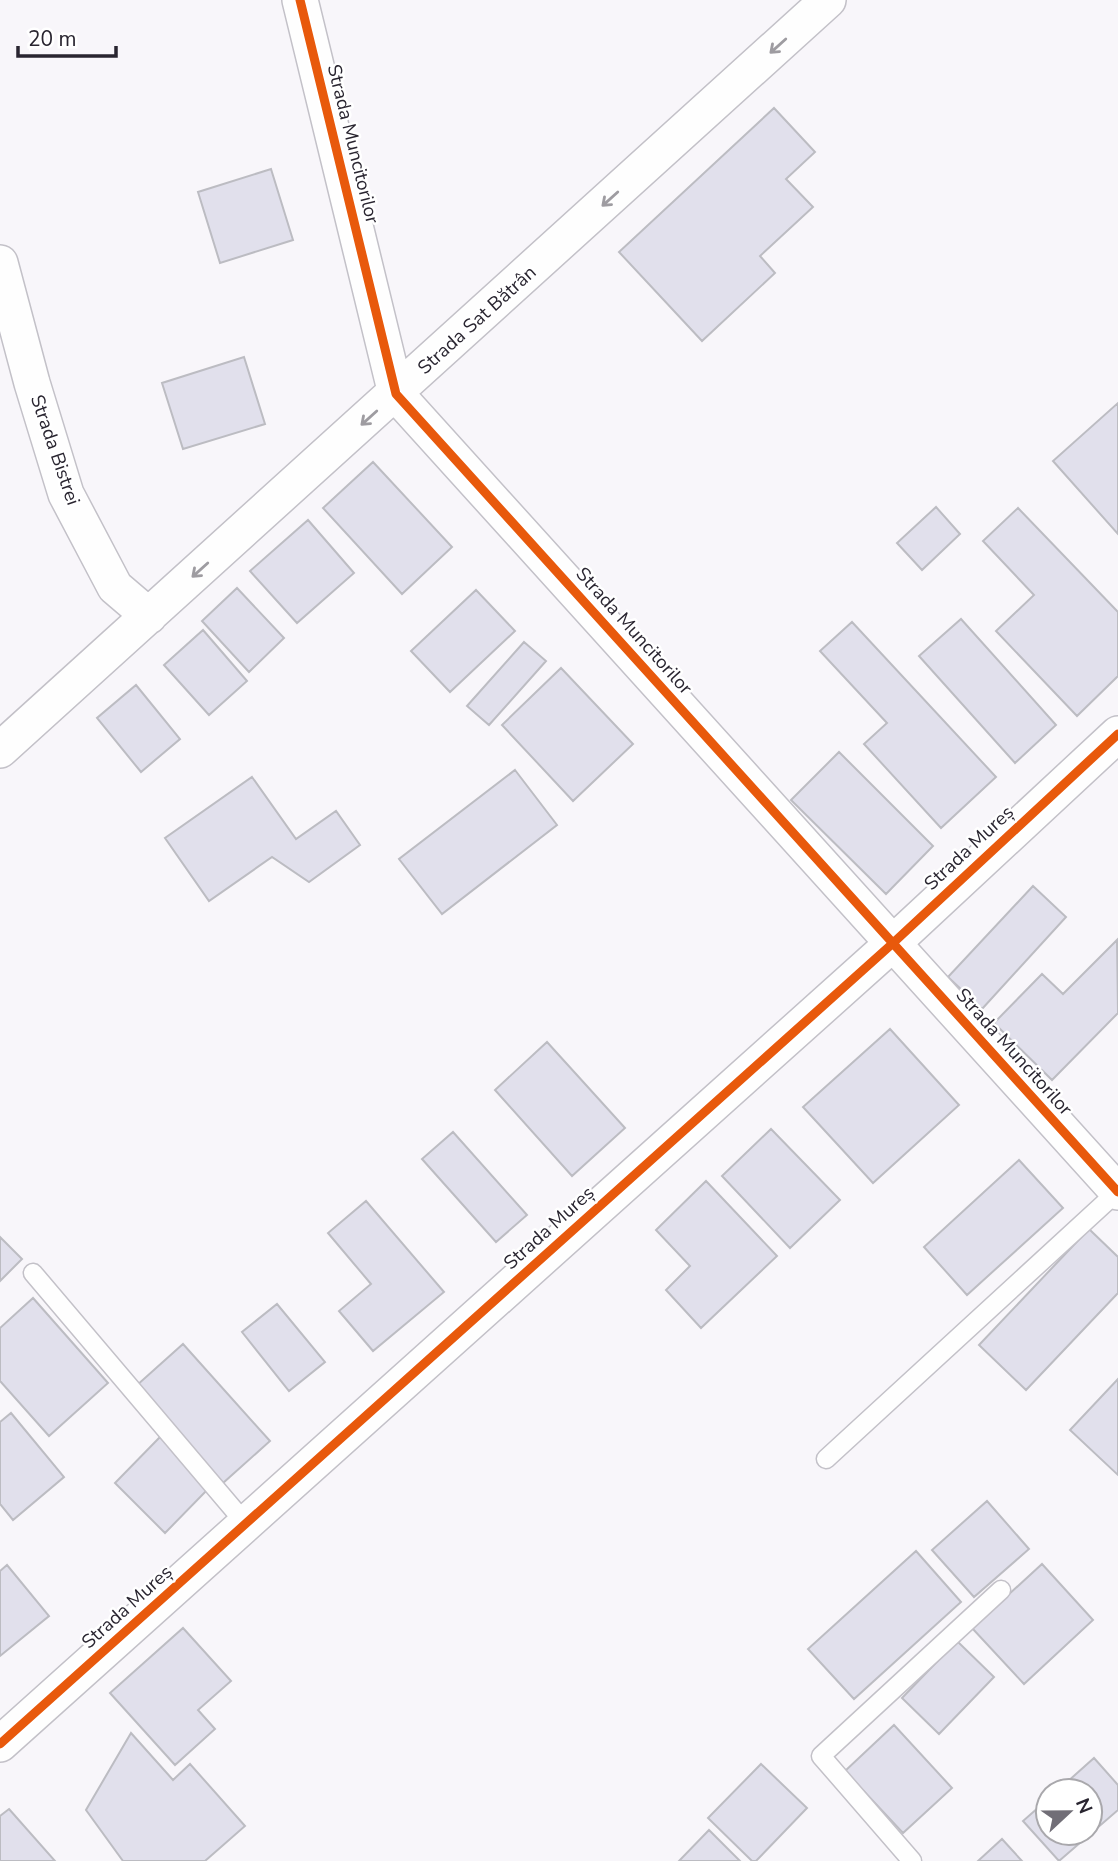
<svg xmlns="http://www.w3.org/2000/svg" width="1118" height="1861" font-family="'Nunito Sans',sans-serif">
  <rect width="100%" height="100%" fill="#f8f6fa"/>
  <path fill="#e1e0ec" stroke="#bcbcc2" stroke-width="2" d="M774,108L815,152L786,179L813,207L760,256L775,273L702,341L619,252Z
    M271,169L293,240L220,263L198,192Z
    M244,357L265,424L183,449L162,383Z
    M1118,403V534L1053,461Z
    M373,462L452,547L402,594L323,508Z
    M936,507L960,534L922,570L897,543Z
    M1018,508L1118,612V676L1077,716L996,631L1034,595L983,541Z
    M308,520L354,573L297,623L250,571Z
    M237,588L284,638L249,672L202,621Z
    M476,590L515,631L450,692L411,651Z
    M961,619L1056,725L1015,763L919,656Z
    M852,622L996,777L941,828L864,744L887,723L820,651Z
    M203,630L247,681L209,715L164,665Z
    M524,642L546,661L489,725L467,706Z
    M561,668L633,744L573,801L502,725Z
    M136,685L180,739L141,772L97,718Z
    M839,752L933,846L886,894L791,800Z
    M515,770L557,825L442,914L399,859Z
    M252,777L296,839L336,811L360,845L309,882L272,857L209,901L165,838Z
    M1033,886L1066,917L982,1009L948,977Z
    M1117,940L1118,1013L1052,1080L994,1023L1042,974L1063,994Z
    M890,1029L959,1105L873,1183L803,1107Z
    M547,1042L625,1128L572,1176L495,1090Z
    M771,1129L840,1200L790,1248L722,1176Z
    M453,1132L527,1215L496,1242L422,1159Z
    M1019,1160L1063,1208L967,1295L924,1247Z
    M706,1181L777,1256L701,1328L666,1290L690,1266L656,1230Z
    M366,1201L444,1292L373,1351L339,1311L371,1284L328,1233Z
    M1089,1229L1118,1257V1293L1026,1390L979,1345Z
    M0,1237L22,1259L0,1281Z
    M33,1298L108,1383L49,1436L0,1381V1328Z
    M277,1304L325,1362L289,1391L242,1332Z
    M183,1344L270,1441L223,1483L136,1386Z
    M1118,1379V1475L1070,1430Z
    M11,1413L64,1477L13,1520L0,1504V1422Z
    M160,1437L210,1487L165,1533L115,1483Z
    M987,1501L1029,1549L974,1597L932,1550Z
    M916,1551L961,1602L854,1699L808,1649Z
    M1042,1564L1093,1620L1024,1684L972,1628Z
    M7,1565L49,1616L0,1656V1571Z
    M183,1628L231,1681L198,1710L215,1729L175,1765L110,1693Z
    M957,1641L994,1677L939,1734L902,1698Z
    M894,1725L952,1788L903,1833L845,1771Z
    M131,1733L173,1780L190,1764L245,1826L205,1861H123L86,1810Z
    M1094,1758L1118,1785V1810L1059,1861L1023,1821L1048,1799V1833H1090V1791H1057Z
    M761,1764L807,1808L756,1861H752L708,1818Z
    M9,1809L55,1861H0V1816Z
    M709,1830L740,1861H679Z
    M1002,1839L1022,1861H978Z"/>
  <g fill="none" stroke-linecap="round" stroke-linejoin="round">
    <g stroke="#c3c1c8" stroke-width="21">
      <path id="lane" d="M33,1273L246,1524
        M826,1459L1118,1191
        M912,1861L821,1756L1001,1590"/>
    </g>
    <g stroke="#c3c1c8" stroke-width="38">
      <path id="street" d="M300,0L396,394L1118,1192
        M0,263L32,383L66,494L115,587L149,616
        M0,750L828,0
        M0,1744L892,944L1118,734"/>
    </g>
    <use href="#lane" stroke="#fefefe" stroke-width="18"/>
    <use href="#street" stroke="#fefefe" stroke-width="35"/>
    <g stroke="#fff" stroke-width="13">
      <path id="cycleway" d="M300,0L396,394L1118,1192
        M0,1744L892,944L1118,734"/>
    </g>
    <use href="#cycleway" stroke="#e8590c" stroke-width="9"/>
  </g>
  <defs><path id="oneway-shaft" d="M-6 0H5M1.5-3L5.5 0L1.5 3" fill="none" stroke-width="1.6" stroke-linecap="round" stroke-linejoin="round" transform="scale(1.75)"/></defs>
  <g stroke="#9e9ca1">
    <use href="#oneway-shaft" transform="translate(778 46) rotate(138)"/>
    <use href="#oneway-shaft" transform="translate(610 199) rotate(138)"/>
    <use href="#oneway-shaft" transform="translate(369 418) rotate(138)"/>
    <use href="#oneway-shaft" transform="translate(200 570) rotate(138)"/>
  </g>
  <g text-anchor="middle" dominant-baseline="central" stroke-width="5" stroke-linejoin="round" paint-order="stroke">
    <g font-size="19" fill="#292530" stroke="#fff">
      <text transform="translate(353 144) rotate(76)">Strada Muncitorilor</text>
      <text transform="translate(477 320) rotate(-42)">Strada Sat Bătrân</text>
      <text transform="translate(55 450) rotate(71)">Strada Bistrei</text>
      <text transform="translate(634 631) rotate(48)">Strada Muncitorilor</text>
      <text transform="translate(969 848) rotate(-43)">Strada Mureș</text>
      <text transform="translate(1014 1052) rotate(48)">Strada Muncitorilor</text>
      <text transform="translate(549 1228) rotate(-42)">Strada Mureș</text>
      <text transform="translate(127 1607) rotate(-42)">Strada Mureș</text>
    </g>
  </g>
  <g transform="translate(1069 1812) rotate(68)"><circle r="33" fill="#ffffff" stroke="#a9a8ac" stroke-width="2"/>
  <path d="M0-5L12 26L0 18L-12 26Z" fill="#716e77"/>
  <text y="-10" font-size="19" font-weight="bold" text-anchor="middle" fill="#292530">N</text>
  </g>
  <path d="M18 46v10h98v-10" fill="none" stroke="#292530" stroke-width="3.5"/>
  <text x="28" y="46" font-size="21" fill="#292530" stroke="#ffffff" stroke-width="5" paint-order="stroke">20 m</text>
</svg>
